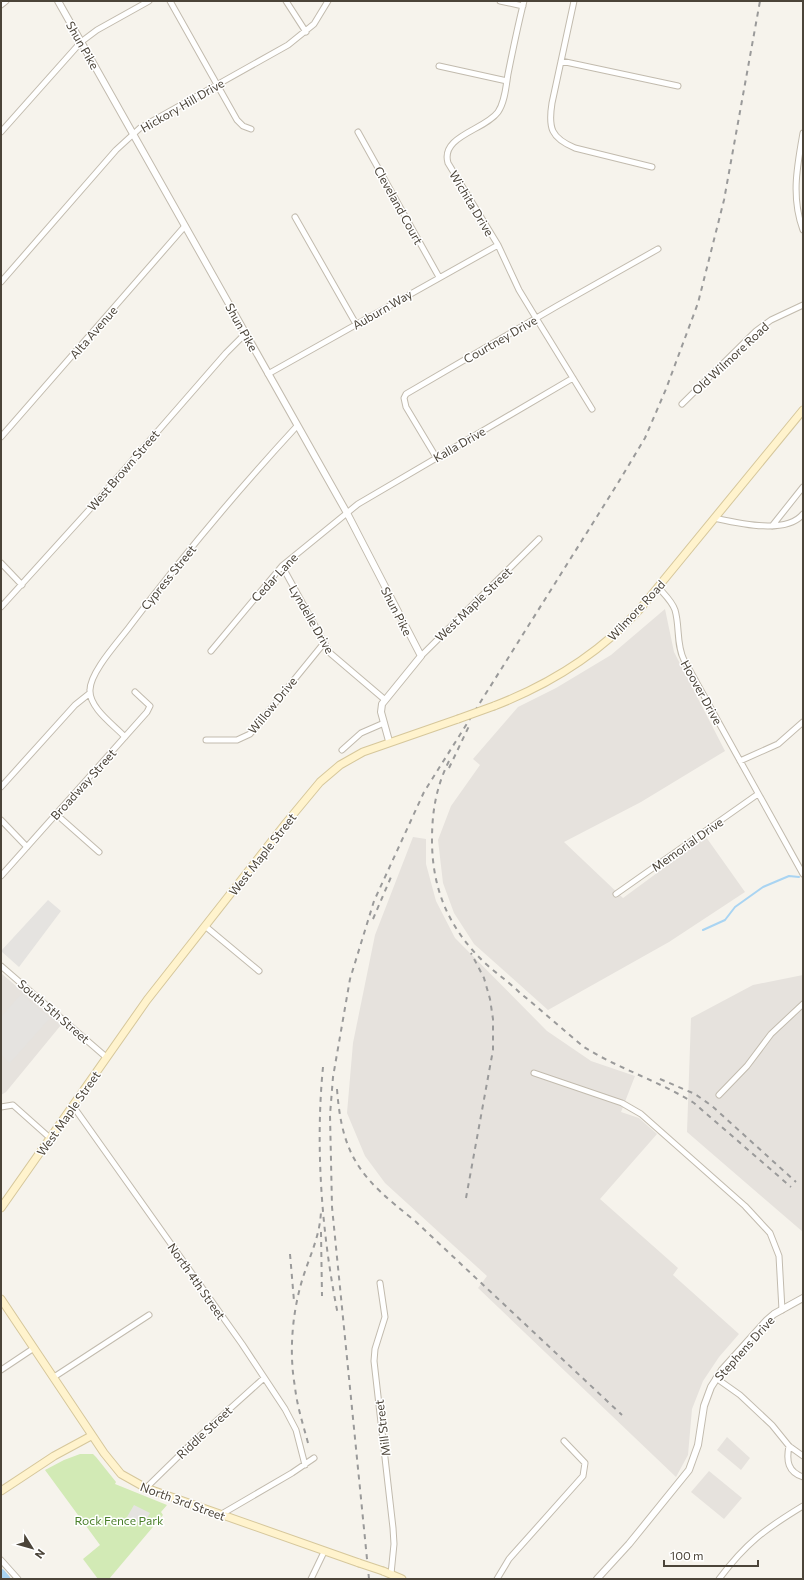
<svg xmlns="http://www.w3.org/2000/svg" width="804" height="1580" font-family="Commissioner,sans-serif">
  <rect width="100%" height="100%" fill="#f6f3ec"/>
  <path fill="#e6e2dd" d="M665,609L674,652L725,751L641,802L564,842L623,898L706,837L745,892L669,942L548,1010L474,944L454,913L443,883L438,840L451,806L480,765L473,759L518,707L556,688L611,655Z
    M413,837L426,839V864L436,901L455,938L547,1031L591,1061L635,1076L621,1112L639,1118L657,1134L600,1199L678,1268L673,1275L739,1334L719,1357L703,1381L692,1409L688,1455L676,1477L478,1288L487,1276L385,1183L365,1156L347,1113L353,1043L375,935Z
    M1,973L61,1025L6,1092L1,1095Z
    M803,975V1232L687,1132L691,1018L753,985Z
    M727,1437L750,1458L741,1470L717,1450Z
    M709,1471L742,1498L724,1519L691,1492Z"/>
  <path fill="#d2eab5" d="M80,1454H93L96,1457L116,1482L115,1484L167,1505L161,1512L163,1515L109,1579H98L83,1559L100,1545L45,1470L64,1460Z"/>
  <path fill="#e5e3e0" d="M48,900L61,911L19,967L1,951Z
    M21,994L50,1018L10,1063L1,1055V1017Z
    M134,1505L150,1513L143,1525L127,1517Z"/>
  <g fill="none" stroke-linecap="round" stroke-linejoin="round">
    <path stroke="#a9d4f2" stroke-width="2" d="M703,930L725,920L735,907L763,887L789,876L799,877"/>
    <path stroke="#a9d4f2" stroke-width="7" d="M2,1573L7,1579"/>
    <g stroke="#c2bbae" stroke-width="7">
      <path id="minor" d="M170,1L237,120L243,126L251,129
        M286,1L306,32
        M500,1L523,6
        M524,1C518,25 513,49 508,74C506,86 505,102 498,112C485,130 440,136 448,163L498,245L519,290L536,318L592,409
        M574,1L552,103C548,128 551,138 575,148L652,167
        M1,5L6,1
        M561,61L678,86
        M439,66L507,81
        M1,132L81,42L97,30L149,1
        M358,132L439,277
        M803,133C797,167 791,197 803,230
        M295,217L356,324
        M1,282L116,150L140,128L288,45L314,24L328,1
        M268,374L498,245
        M682,404L756,331L771,320L803,305
        M1,437L185,226
        M436,457L406,407L404,398L406,394L557,306L658,249
        M714,518C737,523 786,535 803,514
        M772,526L803,487
        M1,563L22,585
        M282,566L330,653L384,699
        M658,587C664,594 672,601 675,610C680,627 676,644 684,660L803,874
        M1,607L89,510L226,353L246,333
        M211,651L282,566L358,504L573,378
        M421,656L539,539
        M125,737C114,725 89,708 90,690C90,672 119,641 130,626C182,557 238,490 297,426
        M206,740H237L250,734L324,643
        M342,750L361,733L384,723
        M740,761L778,744L803,722
        M1,787L75,705L90,693
        M56,814L99,852
        M1,820L27,847
        M1,876L147,712L150,706L135,692
        M616,894L758,794
        M205,926L259,971
        M1,966L106,1057
        M534,1073L622,1103L641,1114L745,1206L770,1233L779,1256L782,1310
        M719,1095L747,1066L771,1034L803,1004
        M73,1106L242,1344L285,1409L296,1430L305,1465
        M1,1107L13,1105L50,1138
        M380,1283L385,1317L375,1349L374,1361L393,1528L394,1544L391,1574
        M1,1370L34,1348
        M54,1377L149,1315
        M716,1378L740,1395L772,1425L789,1446L803,1456
        M789,1446C786,1461 788,1472 803,1477
        M146,1488L193,1442L264,1378
        M220,1515L292,1473L314,1458
        M1,1560L18,1579
        M311,1579L324,1552
        M497,1579L509,1559L583,1476L585,1463L564,1441
        M719,1579C746,1543 765,1529 803,1506"/>
    </g>
    <g stroke="#c2bbae" stroke-width="8">
      <path id="tertiary" d="M58,1L347,513L421,656L382,704L381,712L389,741
        M597,1579L629,1544L689,1470L698,1445L704,1406L711,1387L722,1370L767,1320L774,1314L803,1298"/>
    </g>
    <g stroke="#d6c79b" stroke-width="9">
      <path id="secondary" d="M494,706C551,684 599,654 640,609L803,410
        M1,1208L147,1000L286,823L320,782L340,765L363,752L458,719
        M1,1299L104,1453L121,1474L146,1488L359,1563
        M1,1491L54,1456L91,1436
        M383,1571L402,1579"/>
    </g>
    <use href="#minor" stroke="#fff" stroke-width="5"/>
    <use href="#tertiary" stroke="#fff" stroke-width="6"/>
    <use href="#secondary" stroke="#fff3cd" stroke-width="7"/>
    <path stroke="#9a9a9a" stroke-width="2" stroke-dasharray="5 5" stroke-linecap="butt" d="M449,761C436,787 432,812 432,840C432,891 450,930 486,964C497,974 509,982 519,992C541,1010 562,1029 584,1047C619,1069 659,1081 694,1103L791,1187
      M449,768L470,724
      M373,919L391,877
      M323,1067C315,1148 322,1236 338,1315
      M660,1079L695,1094L712,1106L796,1182
      M337,1089C342,1158 362,1179 414,1220L622,1415
      M466,1198L493,1050V1019L490,999L484,978L471,953
      M321,1232L322,1296
      M290,1254L294,1301
      M308,1443C303,1424 297,1406 295,1387C289,1354 292,1316 301,1284C308,1259 320,1238 321,1211
      M369,1579L332,1207L330,1115L333,1077L350,979L374,901L424,792L618,483L645,438L666,389L698,303L724,200L760,1"/>
    <g stroke="#d6c79b" stroke-width="9" stroke-linecap="butt">
      <path id="secondary-bridge" d="M458,719L494,706
        M359,1563L383,1571"/>
    </g>
    <use href="#secondary-bridge" stroke="#fff3cd" stroke-width="7"/>
  </g>
  <g text-anchor="middle" dominant-baseline="central" stroke-width="3" stroke-linejoin="round" paint-order="stroke">
    <g font-size="12" fill="#4b4439" stroke="#fff">
      <text transform="translate(83 45) rotate(60)">Shun Pike</text>
      <text transform="translate(182 105) rotate(-30)">Hickory Hill Drive</text>
      <text transform="translate(472 203) rotate(59)">Wichita Drive</text>
      <text transform="translate(399 205) rotate(61)">Cleveland Court</text>
      <text transform="translate(382 309) rotate(-30)">Auburn Way</text>
      <text transform="translate(242 327) rotate(61)">Shun Pike</text>
      <text transform="translate(93 332) rotate(-49)">Alta Avenue</text>
      <text transform="translate(500 339) rotate(-30)">Courtney Drive</text>
      <text transform="translate(730 358) rotate(-43)">Old Wilmore Road</text>
      <text transform="translate(459 444) rotate(-30)">Kalla Drive</text>
      <text transform="translate(123 470) rotate(-49)">West Brown Street</text>
      <text transform="translate(168 577) rotate(-51)">Cypress Street</text>
      <text transform="translate(274 577) rotate(-47)">Cedar Lane</text>
      <text transform="translate(473 604) rotate(-44)">West Maple Street</text>
      <text transform="translate(636 610) rotate(-47)">Wilmore Road</text>
      <text transform="translate(397 611) rotate(63)">Shun Pike</text>
      <text transform="translate(312 619) rotate(60)">Lyndelle Drive</text>
      <text transform="translate(702 692) rotate(61)">Hoover Drive</text>
      <text transform="translate(272 705) rotate(-51)">Willow Drive</text>
      <text transform="translate(83 784) rotate(-48)">Broadway Street</text>
      <text transform="translate(687 844) rotate(-35)">Memorial Drive</text>
      <text transform="translate(262 854) rotate(-52)">West Maple Street</text>
      <text transform="translate(54 1011) rotate(41)">South 5th Street</text>
      <text transform="translate(68 1113) rotate(-55)">West Maple Street</text>
      <text transform="translate(197 1281) rotate(55)">North 4th Street</text>
      <text transform="translate(744 1348) rotate(-48)">Stephens Drive</text>
      <text transform="translate(382 1428) rotate(-97)">Mill Street</text>
      <text transform="translate(204 1432) rotate(-43)">Riddle Street</text>
      <text transform="translate(183 1501) rotate(20)">North 3rd Street</text>
    </g>
    <g font-size="12" fill="#4a7f2a" stroke="#fff">
      <text x="119" y="1520">Rock Fence Park</text>
    </g>
  </g>
  <rect width="804" height="1580" fill="none" stroke="#4b4439" stroke-width="4"/>
  <g transform="translate(32 1548) rotate(127)" stroke="#ffffff" stroke-width="3" paint-order="stroke">
  <path d="M0-3L7 15L0 10L-7 15Z" fill="#4b4439"/>
  <text y="-6" font-size="11" font-weight="bold" text-anchor="middle" fill="#4b4439">N</text>
  </g>
  <path d="M664 1560v6h94v-6" fill="none" stroke="#4b4439" stroke-width="2"/>
  <text x="670" y="1560" font-size="12" fill="#4b4439" stroke="#ffffff" stroke-width="3" paint-order="stroke">100 m</text>
</svg>
